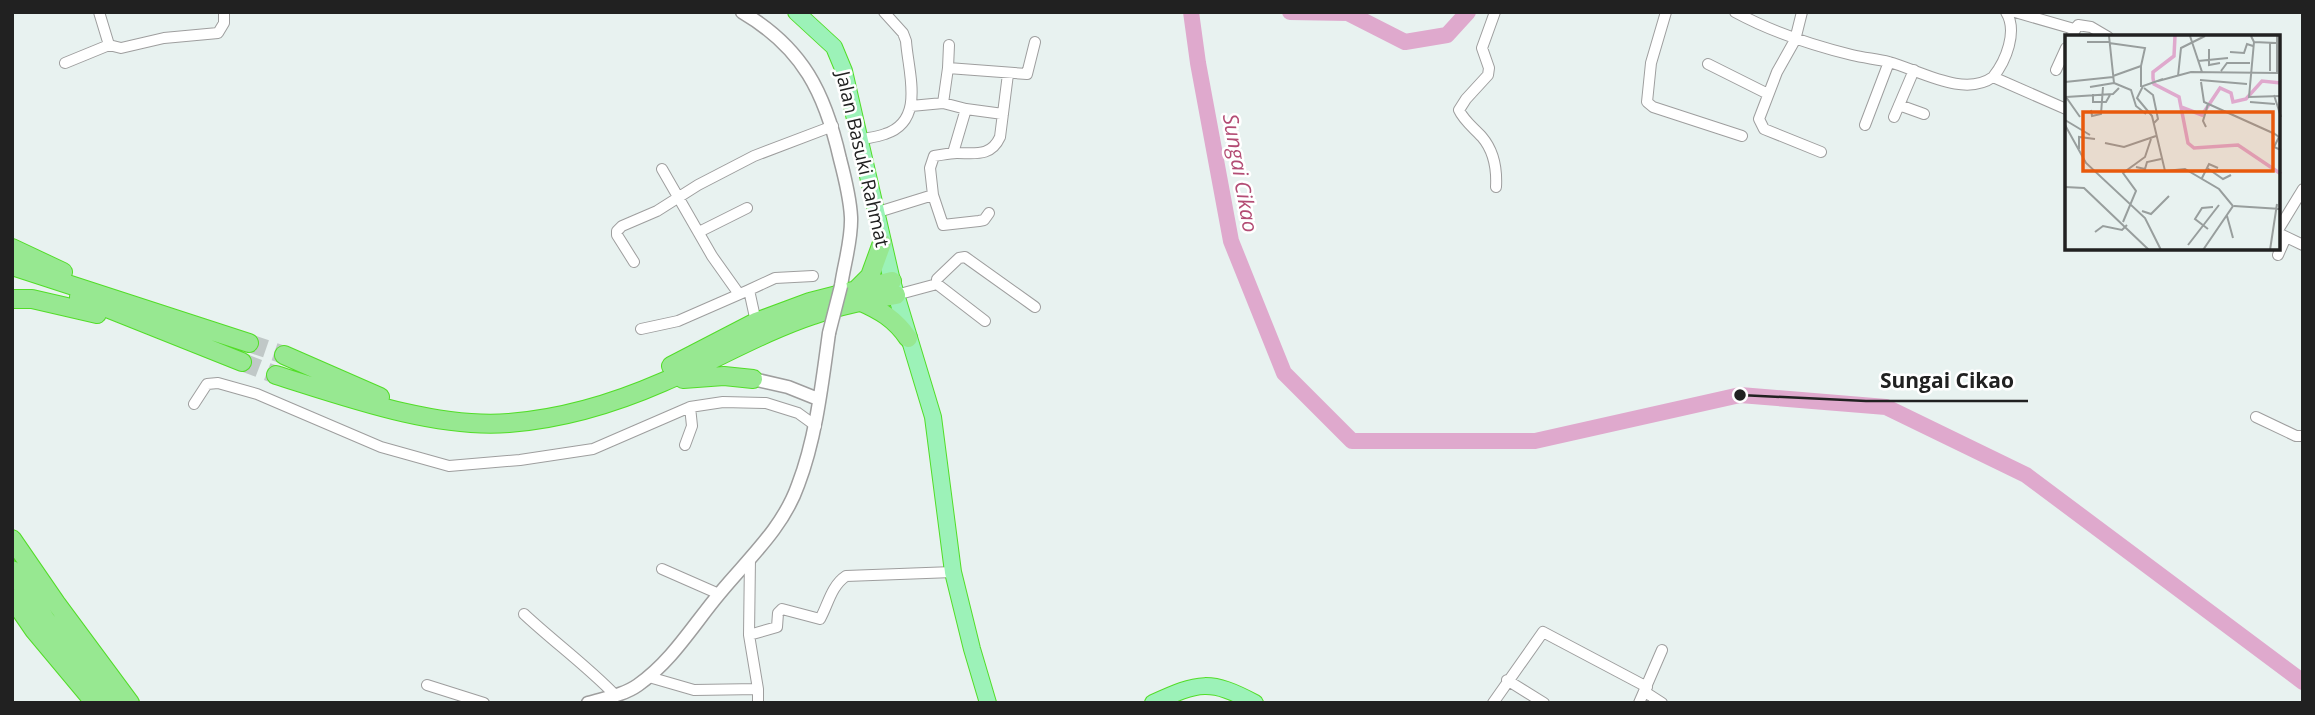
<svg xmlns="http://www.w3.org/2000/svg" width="2315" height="715" font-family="'Open Sans',sans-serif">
  <rect width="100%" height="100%" fill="#e8f2f0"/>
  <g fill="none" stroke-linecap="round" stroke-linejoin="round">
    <path stroke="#dfa9cd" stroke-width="16" d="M1191,12L1198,63L1231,241L1284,373L1352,441H1535L1740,395L1886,407L2026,475L2303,682
      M1290,12L1348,13L1405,42L1447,35L1468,12"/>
    <path stroke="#c0c8c7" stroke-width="18" stroke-dasharray="18 9" stroke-linecap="butt" d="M249,343L284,355
      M242,362L276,375"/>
    <g stroke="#9e9e9e" stroke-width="12">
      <path id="minor" d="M99,12L109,45L121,48L164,38L218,33L224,23V12
        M1495,12L1482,48L1489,68L1488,75L1466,99L1459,110C1464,121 1474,128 1482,137C1494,151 1497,169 1496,187
        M1666,12L1651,63L1647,102L1653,107L1742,136
        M1735,12C1772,32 1811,45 1852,55C1864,58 1877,59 1889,62C1919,70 1964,98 1993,77L2066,109
        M1802,12L1795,40L1777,72L1759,119L1764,129L1821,152
        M2015,12L2074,29
        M2071,37L2078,25L2091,27L2108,37
        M65,63L109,45
        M1708,64L1768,94
        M948,68L949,45
        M2056,70L2066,48
        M1993,77C2006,61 2018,31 2006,12
        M943,103L966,109L1003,114
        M1899,105L1924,114
        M911,106L943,103L948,68L1027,74L1035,42
        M1894,117L1914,70
        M1865,125L1889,62
        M858,140C867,138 877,137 885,134C926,121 908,72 906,41L903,33L884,12
        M953,153L966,109
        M662,169L712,256L739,294
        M933,195L930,168L934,156C942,155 949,153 957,153C975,153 991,157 1000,137L1008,74
        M875,213L933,195L943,225L979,221L984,220L989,213
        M2278,230L2303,189
        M699,232L747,208
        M2278,233L2303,245
        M2278,255L2286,237
        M634,262L617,235V231L622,226L657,211L698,185L754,156L833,126
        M937,284V279L959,258L965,257L1035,307
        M749,290L775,278L813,276
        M896,295L937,284L985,321
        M641,329L678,321L749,290L756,322
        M194,404L207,384L218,383L257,394L381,447L449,466L520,460L593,449L690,407L723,402L766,403L798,413L816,426
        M2256,417L2296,436H2303
        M685,445L692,426L690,407
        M662,569L719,594
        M524,614C554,642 587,666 615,695
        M749,635L750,558
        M649,677L694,690L758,689L749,635L777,627L778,613L782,609L820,619C828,605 831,586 846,576L953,572
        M1507,680L1544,703
        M427,685L484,703
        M758,689V703
        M1645,692L1662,703
        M1493,703L1543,632L1647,687
        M1639,703L1662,650"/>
    </g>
    <g stroke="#9e9e9e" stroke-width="15">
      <path id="tertiary" d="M742,12C803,48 825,93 840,159C845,178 850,198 851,217C852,240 844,264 841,286
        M753,379L788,387L818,399
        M588,703C605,698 624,695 638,685C673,660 693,625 720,593C748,559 783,528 798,485C816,438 822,384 829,333"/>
    </g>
    <g stroke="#52dd28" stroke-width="18">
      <path id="trunk" d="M796,12L834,47L844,71L892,281L933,417L953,572L972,649L988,703
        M1153,703C1199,682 1210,679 1255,703"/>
    </g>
    <g stroke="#52dd28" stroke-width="20">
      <path id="motorway" d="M12,248L63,272
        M12,266L249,343
        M855,291L870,276L882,243
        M79,297L242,362
        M12,299H32L97,314
        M859,301C880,310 895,319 908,338
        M284,355L380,397
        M671,366L756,322L810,302L892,281
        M276,375C346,397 435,429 509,423C561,419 615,403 663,382C713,361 762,332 813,315C840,305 868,300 896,295
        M683,379L724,376L753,379
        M12,539L56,603L130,703
        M12,570L46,620L116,703
        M12,598L34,630L95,703"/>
    </g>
    <use href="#minor" stroke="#fff" stroke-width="10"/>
    <use href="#tertiary" stroke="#fff" stroke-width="12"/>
    <use href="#trunk" stroke="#9cf2b8" stroke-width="16"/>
    <use href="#motorway" stroke="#97e891" stroke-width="18"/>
    <g stroke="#9e9e9e" stroke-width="15" stroke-linecap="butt">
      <path id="tertiary-bridge" d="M829,333L841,286"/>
    </g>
    <use href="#tertiary-bridge" stroke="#fff" stroke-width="12"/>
  </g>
  <g text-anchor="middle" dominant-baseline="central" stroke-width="5" stroke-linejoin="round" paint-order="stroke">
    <g font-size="19" fill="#212121" stroke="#fff">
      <text transform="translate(863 159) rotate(77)">Jalan Basuki Rahmat</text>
    </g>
    <g font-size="21" font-style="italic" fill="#b34c74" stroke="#fff">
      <text transform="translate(1241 173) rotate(80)">Sungai Cikao</text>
    </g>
  </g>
  <g transform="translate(2065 35)">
    <rect width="215" height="215" fill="#e8f2f0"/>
    <path fill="none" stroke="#dfa9cd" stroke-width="3.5" d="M110,1L109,21L88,37V43L89,49L114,62L123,108L129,113L173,110L216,139M116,72L137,80L155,53L166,58L168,67L181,64L197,46L216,48"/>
    <path fill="none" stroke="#989e9d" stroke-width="2" d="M44,1L49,48L66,55L71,71L81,79M125,1L137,37M186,1L189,7L211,8M22,7H44M189,7L184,62L216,61M44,8L80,13L76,31M144,14V30L155,28M165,17L179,18L182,9L188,11M133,26L163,23M156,36L162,28H185M205,36V8M48,41L76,31V52M113,41L116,13L140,1M98,44L78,51L72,63L87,81L100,136L120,134L154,154L168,171L138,215M135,45L182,49M93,46L126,37L212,38V1M0,47L48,42M136,47L139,67L210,99M25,52L49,48M79,53L88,60L93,84L89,88M28,59V67H41L45,60M209,60L216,82M1,62L48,59L54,53M1,62L15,82M185,67L210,69M26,75L27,81L36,79L38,52M0,85L25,100M0,90L21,128L80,183L96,215M141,92L138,86L143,69M210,99L214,102L209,112L216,115M40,108L59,112L91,101M14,114V102L30,104M71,132L80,134L82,127L96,124M142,133L158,144L166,140M137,143L144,129L153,133M0,152L19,153L84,215M169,171L216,174M77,176L86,179L104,161M162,181L168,203M58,187L71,156L58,138L80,122L86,104M143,194L130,184L137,173L148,172M30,197L38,191L57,195L62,190M123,210L154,170M205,215L212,169"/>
    <path fill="#e8590c" fill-opacity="0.15" stroke="#e8590c" stroke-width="3.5" d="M18,77H208V136H18Z"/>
    <rect width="215" height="215" fill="none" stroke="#212121" stroke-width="3.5"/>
  </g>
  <path fill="none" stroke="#212121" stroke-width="2.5" d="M1740 395L1866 401H2028"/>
  <circle fill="#212121" stroke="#fff" stroke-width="2.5" cx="1740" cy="395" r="7"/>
  <g font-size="21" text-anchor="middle" font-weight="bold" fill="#212121" stroke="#fff" stroke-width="5" stroke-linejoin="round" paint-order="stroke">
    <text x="1947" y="388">Sungai Cikao</text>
  </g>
  <rect width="2315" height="715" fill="none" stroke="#212121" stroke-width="28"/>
</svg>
